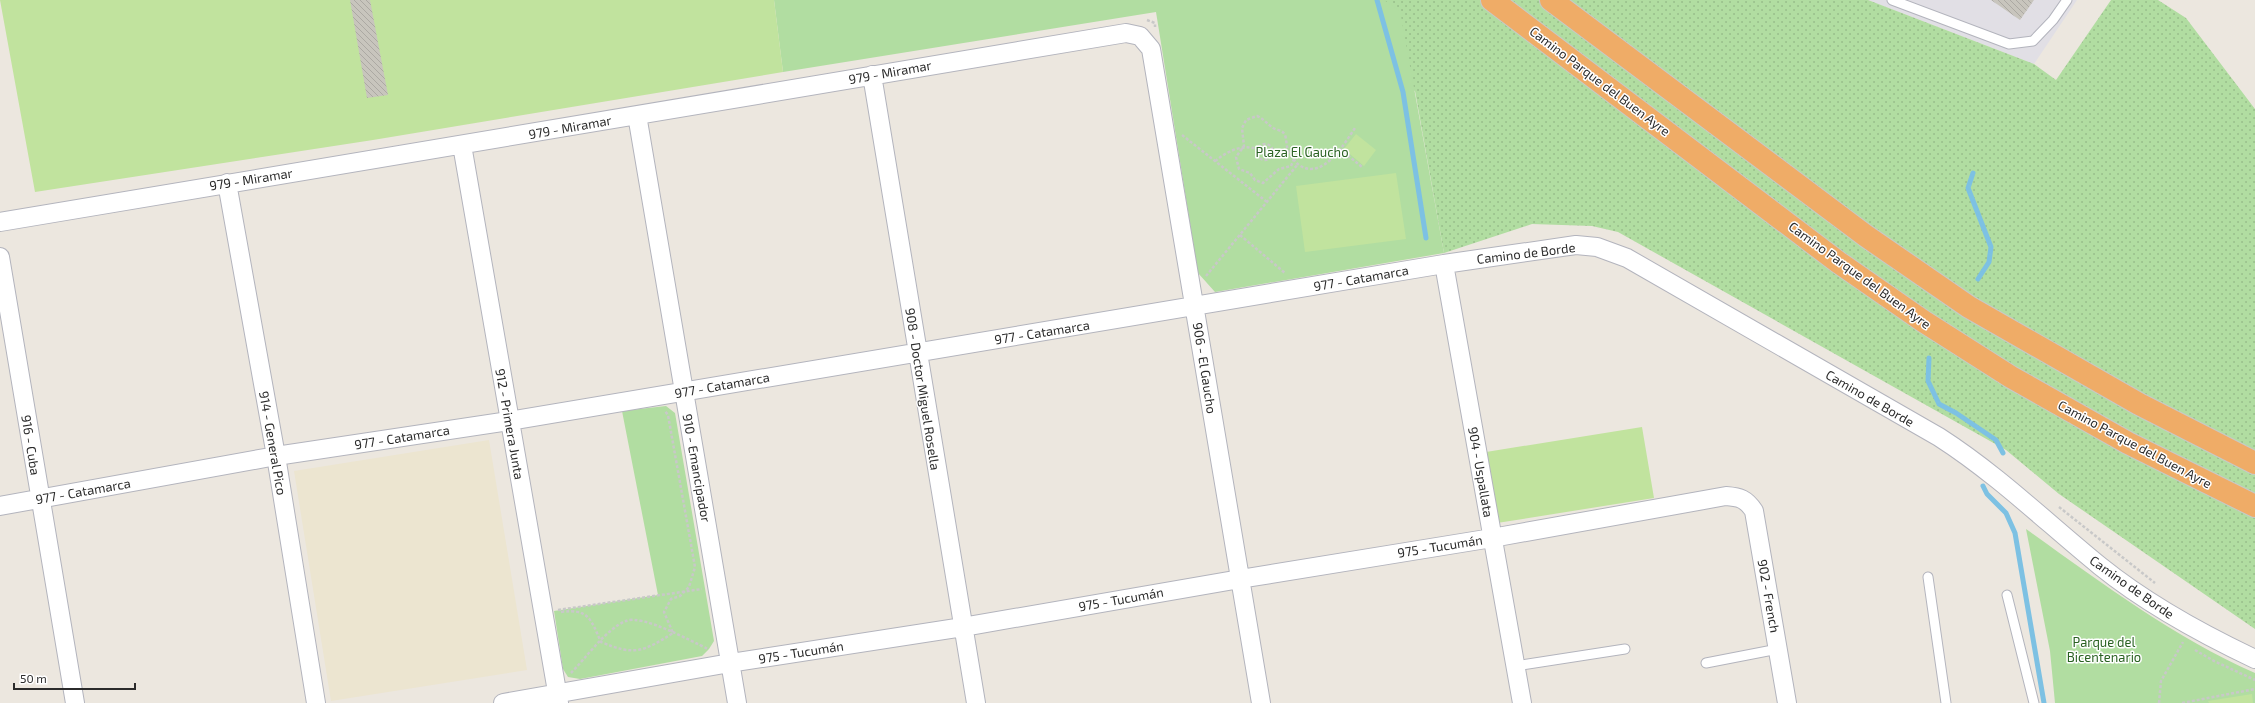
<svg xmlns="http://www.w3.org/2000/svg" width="2255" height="703" font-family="'Exo 2',sans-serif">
  <defs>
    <pattern id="grass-dots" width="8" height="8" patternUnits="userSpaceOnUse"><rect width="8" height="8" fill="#b1dda1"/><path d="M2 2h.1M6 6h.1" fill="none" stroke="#98be8b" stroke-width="1.8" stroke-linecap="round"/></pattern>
    <pattern id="building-back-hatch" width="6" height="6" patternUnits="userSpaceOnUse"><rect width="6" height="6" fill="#c8c5bd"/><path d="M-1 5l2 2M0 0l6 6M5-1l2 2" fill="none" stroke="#aca9a3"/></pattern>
  </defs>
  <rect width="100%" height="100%" fill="#ece7df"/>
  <path fill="#e1dfe5" d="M1868,0H2077L2034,64Z"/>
  <path fill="#ece5d0" d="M489,440L527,670L331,701L294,471Z"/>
  <path fill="url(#grass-dots)" d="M1099,0H1868L2034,64L2056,80L2111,0H2158L2186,18L2255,109V629L2059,494L2006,450L1618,232L1592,226L1532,224L1444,253L1415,91L1160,4Z"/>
  <path fill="#b1dda1" d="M774,0H1384L1400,11L1444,253L1215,292L1198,273L1156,12L783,72Z
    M666,406L675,413L714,641L709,649L702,656L580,679L568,677L563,669L554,611L658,595L622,411Z
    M2026,529C2099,581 2173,637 2255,673V703H2055L2050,651Z"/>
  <path fill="#c1e39e" d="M0,0H774L783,72L373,140L35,192Z
    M1356,134L1376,150L1364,166L1344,149Z
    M1396,173L1406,239L1305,252L1296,186Z
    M1642,427L1654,498L1497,523L1486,452Z
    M2252,694L2253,703H2209L2208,701Z"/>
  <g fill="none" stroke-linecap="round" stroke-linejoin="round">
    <path stroke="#7dc1e3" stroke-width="5" d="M1377,0L1403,92L1426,238
      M1973,173L1968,188L1991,247L1989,262L1978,279
      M1929,358L1928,381L1939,404L1956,413L1996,440L2003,453
      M1983,486L1987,494L2006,513L2015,533L2044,703"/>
  </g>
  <path fill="url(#building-back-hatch)" d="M350,0H370L388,95L367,98Z
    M1991,0H2034L2020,20Z"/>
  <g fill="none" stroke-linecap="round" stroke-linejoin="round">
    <g stroke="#b3b4bd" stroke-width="11">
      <path id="lane" d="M1892,0L2009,44L2033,41L2053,20L2067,0
        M1928,577L1946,703
        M2007,595L2034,703
        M1706,663L1778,649
        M1515,666L1625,649"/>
    </g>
    <g stroke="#b3b4bd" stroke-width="20">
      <path id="street" d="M872,75L976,703
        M637,115L737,703
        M462,145L559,703
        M227,183L276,456L316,703
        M0,222L1126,33L1140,36L1151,49L1261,703
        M0,257L75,703
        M1444,264L1522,703
        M0,506L276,456L509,421L1444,264L1576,245L1597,247L1627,258L1939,437C1998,475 2046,522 2100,566C2147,604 2200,633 2255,659
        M503,703L730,663L963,627L1240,579L1492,538L1726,496C1740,497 1746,499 1754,511L1787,703"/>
    </g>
    <g stroke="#c8c8c8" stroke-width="24">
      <path id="highway" d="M1492,0L1838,262L1923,321L2011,377L2128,443L2255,506
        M1551,0L1866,236L1969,307L2139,404L2255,463"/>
    </g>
    <path stroke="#c8c8c8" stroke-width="2.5" stroke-dasharray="3 2" stroke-linecap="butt" d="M1147,20L1155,23V27
      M1182,135L1267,202
      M1257 152a8 8 0 1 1 16 0a8 8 0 1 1-16 0Z
      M1340,149L1362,167
      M1272,152L1286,151C1292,155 1294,161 1299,165C1323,181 1344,144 1355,128
      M1289,153C1286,147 1287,141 1285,135C1282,129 1276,131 1272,127C1266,123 1264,119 1257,116L1246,120L1242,128L1244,146L1236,157L1239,169L1250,173L1255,180L1263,183L1279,169L1291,166L1294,159
      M1215,161C1228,151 1241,144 1258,149
      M1240,235L1285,273
      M1206,276L1298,164
      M2059,507L2155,583
      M558,610L702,589
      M561,612C589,608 591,620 601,642C634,656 643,652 673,633L664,612L671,599L680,596L689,587L695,567L668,415L665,411
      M2195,650L2214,661L2255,680
      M571,673C585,659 607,628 626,621C642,614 691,641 708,649
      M2159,703L2161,681L2183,642
      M2182,703L2255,689"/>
    <use href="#lane" stroke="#fff" stroke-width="9"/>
    <use href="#street" stroke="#fff" stroke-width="18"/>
    <use href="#highway" stroke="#efac67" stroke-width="22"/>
  </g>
  <g text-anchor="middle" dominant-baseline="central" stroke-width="3" stroke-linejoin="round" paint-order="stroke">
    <g font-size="13" fill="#2b2b2b" stroke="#fff">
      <text transform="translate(890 72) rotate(-10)">979 - Miramar</text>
      <text transform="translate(1600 81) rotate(37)">Camino Parque del Buen Ayre</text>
      <text transform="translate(570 127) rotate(-10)">979 - Miramar</text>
      <text transform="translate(251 179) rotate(-9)">979 - Miramar</text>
      <text transform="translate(1526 253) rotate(-7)">Camino de Borde</text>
      <text transform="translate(1860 275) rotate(36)">Camino Parque del Buen Ayre</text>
      <text transform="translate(1361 278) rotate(-10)">977 - Catamarca</text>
      <text transform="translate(1042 332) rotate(-9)">977 - Catamarca</text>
      <text transform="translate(1205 368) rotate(81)">906 - El Gaucho</text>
      <text transform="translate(722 385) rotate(-10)">977 - Catamarca</text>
      <text transform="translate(923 389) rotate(81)">908 - Doctor Miguel Rosella</text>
      <text transform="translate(1870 398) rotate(30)">Camino de Borde</text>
      <text transform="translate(510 424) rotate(80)">912 - Primera Junta</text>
      <text transform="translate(402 437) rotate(-9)">977 - Catamarca</text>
      <text transform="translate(273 443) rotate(80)">914 - General Pico</text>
      <text transform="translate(2135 444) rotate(28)">Camino Parque del Buen Ayre</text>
      <text transform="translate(31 445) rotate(81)">916 - Cuba</text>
      <text transform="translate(697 468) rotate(80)">910 - Emancipador</text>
      <text transform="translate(1481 472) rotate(80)">904 - Uspallata</text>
      <text transform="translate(83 491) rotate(-10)">977 - Catamarca</text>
      <text transform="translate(1440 546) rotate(-9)">975 - Tucumán</text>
      <text transform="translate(2132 587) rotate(35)">Camino de Borde</text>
      <text transform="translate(1769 596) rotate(80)">902 - French</text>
      <text transform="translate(1121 599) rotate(-10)">975 - Tucumán</text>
      <text transform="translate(801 652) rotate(-9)">975 - Tucumán</text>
    </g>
    <g font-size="13" fill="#2a6222" stroke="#fff">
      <text x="1302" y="152">Plaza El Gaucho</text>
      <text x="2104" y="642">Parque del<tspan x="2104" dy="15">Bicentenario</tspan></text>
    </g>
  </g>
  <path d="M14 683v6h121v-6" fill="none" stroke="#2b2b2b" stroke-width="2"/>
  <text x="20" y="683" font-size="12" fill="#2b2b2b" stroke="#ffffff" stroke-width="3" paint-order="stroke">50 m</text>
</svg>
